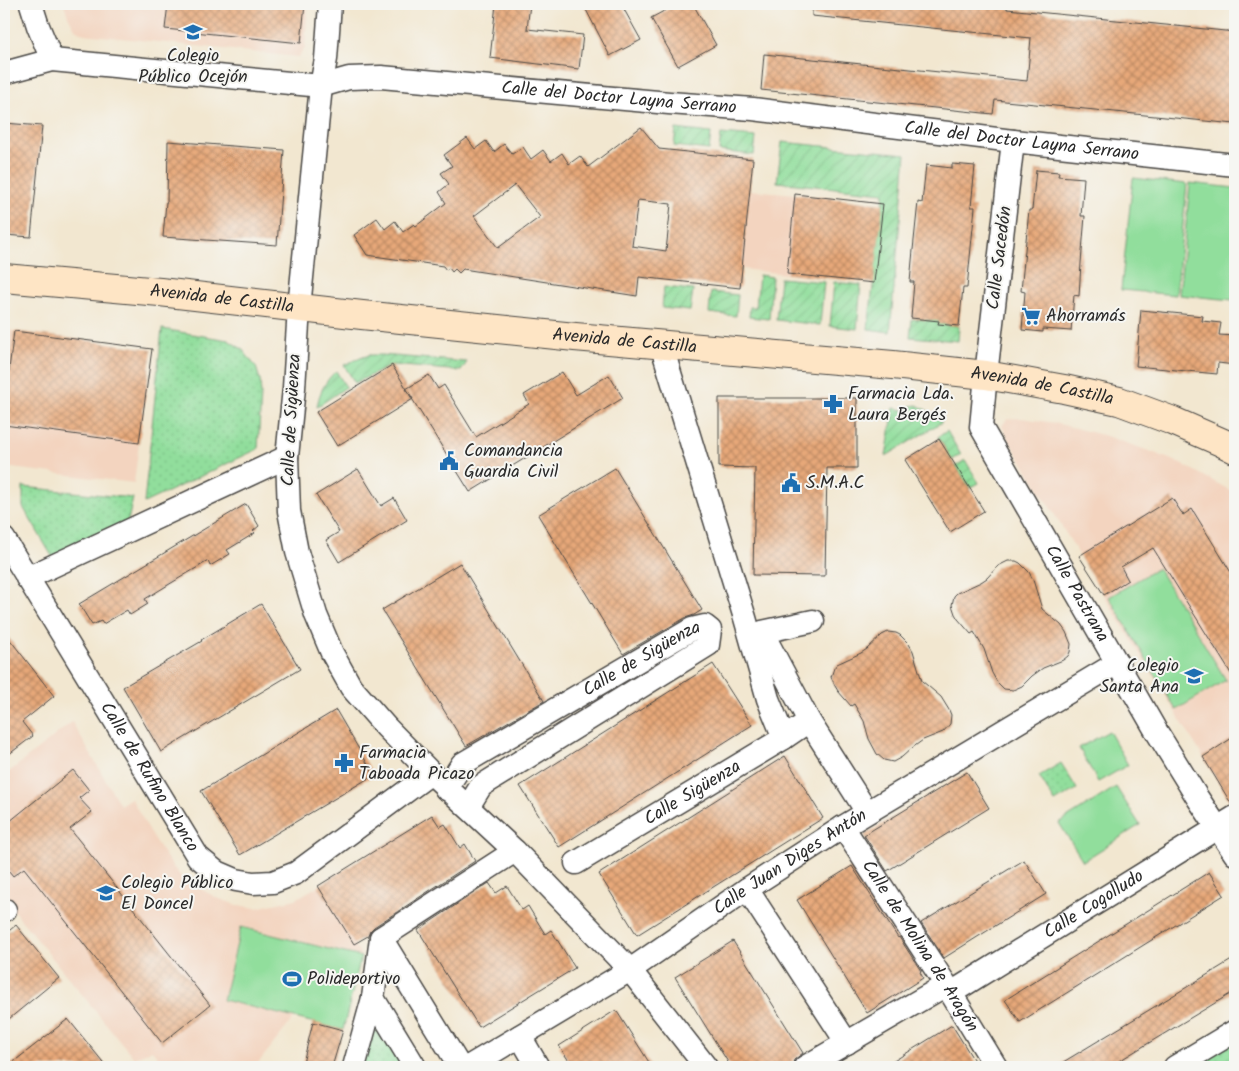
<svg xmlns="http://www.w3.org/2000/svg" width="1239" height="1071" font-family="Kalam,sans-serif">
  <defs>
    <pattern id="park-dots" width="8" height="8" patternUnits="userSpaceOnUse" patternTransform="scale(1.25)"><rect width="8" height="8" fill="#91de9c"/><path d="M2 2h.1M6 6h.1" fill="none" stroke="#7dbf87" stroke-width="1.8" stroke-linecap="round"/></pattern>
    <pattern id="garden-furrows" width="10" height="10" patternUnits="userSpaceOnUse" patternTransform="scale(1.25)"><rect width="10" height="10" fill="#91de9c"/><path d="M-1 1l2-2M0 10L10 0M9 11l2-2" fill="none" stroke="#7dbf87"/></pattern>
    <pattern id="building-cross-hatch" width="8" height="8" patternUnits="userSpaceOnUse" patternTransform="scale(1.25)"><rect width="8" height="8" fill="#e7a879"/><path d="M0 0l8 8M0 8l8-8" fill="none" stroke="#bb8963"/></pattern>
  </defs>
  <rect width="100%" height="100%" fill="#f6f6f2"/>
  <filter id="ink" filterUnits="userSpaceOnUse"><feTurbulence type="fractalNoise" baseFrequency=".02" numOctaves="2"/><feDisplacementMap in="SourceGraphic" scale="10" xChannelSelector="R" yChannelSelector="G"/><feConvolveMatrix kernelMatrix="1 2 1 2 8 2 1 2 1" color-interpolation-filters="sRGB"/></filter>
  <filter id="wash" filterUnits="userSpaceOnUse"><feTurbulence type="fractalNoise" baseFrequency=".0096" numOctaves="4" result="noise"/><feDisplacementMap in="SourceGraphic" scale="20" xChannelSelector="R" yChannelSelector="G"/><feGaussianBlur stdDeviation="1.12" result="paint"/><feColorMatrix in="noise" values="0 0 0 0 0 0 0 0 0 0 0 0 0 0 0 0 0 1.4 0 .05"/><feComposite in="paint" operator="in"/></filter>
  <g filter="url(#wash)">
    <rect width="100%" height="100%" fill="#f2e7d0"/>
    <path fill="#f3d4bf" d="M64,4H308L305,48L298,57L84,34L75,29L68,16Z
      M750,190L795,194L820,247L790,244L787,274L742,269Z
      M4,330L14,331L4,407Z
      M1021,418L1055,423L1106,436L1146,450L1180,463L1235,493V786L1225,793L1007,437L1002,426L1007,419Z
      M4,425L139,443L134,483L4,467Z
      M72,722L120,805L131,798L155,841L173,867L183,879L217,898L237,905L256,908L296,899L318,886L354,944L361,957L343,1030L294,1018L255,1067H167L152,1050L134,1058L4,899V776Z"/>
    <path fill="url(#park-dots)" stroke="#5e8464" d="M162,329L228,340L242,349L256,367L260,380L261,394L258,449L144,503Z
      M23,487L133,498L128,521L53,558L23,507Z
      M1061,763L1077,789L1055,802L1039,776Z
      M373,998L415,1067H355Z
      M1235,1038V1067H1188Z"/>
    <path fill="url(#garden-furrows)" stroke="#5e8464" d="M676,129L711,133L709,150L674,146Z
      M721,134L756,137L754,155L719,151Z
      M782,142L906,154L890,332L868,329L884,193L777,182Z
      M759,275L772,277L769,319L749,317L750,307H756Z
      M780,278L824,282L820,325L776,320Z
      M834,282L861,285L857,329L830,326Z
      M664,287L693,290L690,311L662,308Z
      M711,292L738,295L736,316L709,313Z
      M912,319L939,321V324L959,326L958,341L910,337Z
      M369,355H382L467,362L461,371L392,365L355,383L344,365L355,360Z
      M336,371L346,387L317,407C319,393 325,381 336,371Z
      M917,405L930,412L942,422L886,456L894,408L909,411L911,406Z
      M947,431L961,455L952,460L938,437Z
      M965,460L979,483L970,488L956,466Z"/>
    <path fill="#91de9c" stroke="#5e8464" d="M1133,178L1187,184L1176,295L1121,290Z
      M1190,183L1235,188V281L1233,300L1179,295Z
      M1158,568L1226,680L1176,710L1109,597Z
      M1109,731L1128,765L1098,782L1079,748Z
      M1116,787L1140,825L1083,861L1059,823Z
      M241,927L361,957L343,1030L223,1000Z"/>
    <g id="blocks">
      <path fill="url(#building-cross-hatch)" fill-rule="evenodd" d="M168,4H305L301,43L165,29Z
        M496,4H530L527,29L583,35L579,69L490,58Z
        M583,4H621L641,40L610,56Z
        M677,4H693L716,45L678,66L651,18Z
        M812,4H1007V9L1235,32V124L995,100L993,114L761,90L764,54L1027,81L1031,38L812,16Z
        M4,123L42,126L31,237L4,235Z
        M641,127L659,149L753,159L740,288L639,277L637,296L463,269L459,273L455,269L452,272L449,268L446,270L443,266L367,255L354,235L377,218L385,229L395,221L403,232L414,224L416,226L446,203L439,192L449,184L441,173L452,166L444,155L467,138L475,149L486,141L494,152L504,144L512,154L523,147L531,159L543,150L551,161L562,153L569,164L580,156L588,167ZM515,185L540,217L498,248L474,216ZM638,200L671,204L666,251L632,246Z
        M168,141L284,150L277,245L163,237L166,202H167Z
        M952,164L975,166L971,207H975L967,288H963L959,326L938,324L939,321L911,318L914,282H910L913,250L918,202L922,203L926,165L952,168Z
        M1036,170L1059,172L1058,176L1084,178L1081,216H1085L1081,263L1079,296L1074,295L1071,331L1043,329V332L1022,330L1025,292L1021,291L1029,210H1032Z
        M795,194L883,204L874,283L787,274Z
        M1141,310L1203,316L1202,321L1221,323L1219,335L1235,336V365L1218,363L1217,374L1136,366Z
        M14,331L152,349L139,443L4,425V407Z
        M392,365L413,399L337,446L316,412Z
        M562,372L576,395L609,375L623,398L470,492L406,389L429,375L438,389L444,385L476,437L529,404L524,395Z
        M719,398H857V468H827L825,576L753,575L755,468L719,467Z
        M939,439L984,511L950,532L905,460Z
        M615,468L702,610L694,615L685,618L623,654L538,515Z
        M358,469L381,506L394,498L407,520L339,562L326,540L339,532L316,495Z
        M1172,498L1183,515L1192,509L1235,579V680L1153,548L1121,567L1128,580L1104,595L1079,556Z
        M246,504L259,526L253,531L255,533L227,550L230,554L210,566L208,561L168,585L145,599L148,604L130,615L127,610L103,624L101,621L92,625L79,604Z
        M1008,561H1016L1020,563L1029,572L1033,580L1042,609L1061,625L1066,632L1071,644L1070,652L1068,656L1063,660L1043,668L1032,676L1022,686L1013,690L1004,689L997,682L992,673L984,649L974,632L971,634L958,619L955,614L952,605L954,596L957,593L981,582L987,578L998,566Z
        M460,563L544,701L466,746L382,610Z
        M261,604L300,669L161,752L123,687L202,641L201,640Z
        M4,632L54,696L22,722L33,736L4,758Z
        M888,632L896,633L900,635L909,644L913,651L922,681L941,697L949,710L951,715L950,724L943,732L923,740L912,748L902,757L893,762L884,760L877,754L869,739L864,721L854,704L851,706L838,691L835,686L831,677L834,668L837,664L861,653L867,649L882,635Z
        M713,664L752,725L559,847L520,786Z
        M336,710L374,775L240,855L201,791Z
        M1235,736V804L1232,805L1203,757Z
        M785,756L823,818L637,935L599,874Z
        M73,770L89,790L79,798L92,812L70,829L210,1005L162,1043L24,868L13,876L4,865V826Z
        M967,772L989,808L887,871L864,835Z
        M432,815L440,827L445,824L460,848L465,844L475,861L374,927L370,931L368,936L354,944L318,886Z
        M1024,860L1046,894L944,958L921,923Z
        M852,866L898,938L899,937L921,971L920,972L923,978L867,1013L797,900Z
        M1209,872L1224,895L1020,1022L1005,1000Z
        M489,883L496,893L507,886L522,910L528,906L545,934L551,930L575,968L479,1027L418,930Z
        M16,925L59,978L4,1023V935Z
        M733,941L803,1053L794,1060L792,1066L790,1067H731L675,977Z
        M1235,958V991L1109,1067H1055Z
        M616,1010L652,1067H573L559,1046Z
        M68,1019L107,1067H7Z
        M313,1022L343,1030L332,1067H302Z
        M952,1025L978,1067H884Z"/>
    </g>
  </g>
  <g filter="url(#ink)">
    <use href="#blocks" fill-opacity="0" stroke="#494744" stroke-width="1"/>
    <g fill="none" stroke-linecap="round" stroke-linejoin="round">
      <g stroke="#494744" stroke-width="25">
        <g id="street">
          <path d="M31,4L38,26L52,60"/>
          <path d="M330,4L326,59L321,86L299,308L294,388L287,457L289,511L297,552L316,615L332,653L351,687L386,727L431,773L515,851L630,970L706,1067"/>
          <path id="s1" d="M4,73L52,60L321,86L349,78L381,77L669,103L753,109L1013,141L1235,165"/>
          <path id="s2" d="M1013,141L986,375L981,427L1155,729L1197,797L1235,854"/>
          <path d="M661,344L745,618L768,699L784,738"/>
          <path id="s3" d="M4,539L198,857L215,871L236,880L253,883L273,882L296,873L431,773"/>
          <path d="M27,578L287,457"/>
          <path d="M813,621L762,632L809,721L867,812"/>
          <path id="s4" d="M446,789L462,764L692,629L705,626L710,630L708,645L481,786L468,807"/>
          <path id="s5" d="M843,827L946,985L996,1067"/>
          <path id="s6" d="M576,863L784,738L809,721"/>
          <path d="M747,889L847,1043"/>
          <path d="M4,910H5"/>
          <path d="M381,938L515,851"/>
          <path id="s7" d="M951,993L1235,817"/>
          <path d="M373,998L415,1067"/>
          <path d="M520,1036L538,1067"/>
          <path d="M354,1067L373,998L381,938L460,1067"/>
          <path id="s8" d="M468,1067L630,970L747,889L843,827L1117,663"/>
          <path d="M805,1067L946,985"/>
          <path d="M1175,1067L1235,1031"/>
        </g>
      </g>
      <g stroke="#494744" stroke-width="30">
        <g id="secondary">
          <path id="s9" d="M4,278L160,292L362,315L575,337L893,365L986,375L1064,389L1119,401L1173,421L1221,442L1235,449"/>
        </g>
      </g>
      <use href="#street" stroke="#fff" stroke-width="22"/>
      <use href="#secondary" stroke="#fee5c5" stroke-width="28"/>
    </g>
  </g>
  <defs>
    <g id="school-bare" transform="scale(1.5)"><path d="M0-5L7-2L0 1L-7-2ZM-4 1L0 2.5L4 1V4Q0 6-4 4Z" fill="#1f6fb2" stroke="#f6f6f2" stroke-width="2.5" paint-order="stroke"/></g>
    <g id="supermarket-bare" transform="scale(1.5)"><path d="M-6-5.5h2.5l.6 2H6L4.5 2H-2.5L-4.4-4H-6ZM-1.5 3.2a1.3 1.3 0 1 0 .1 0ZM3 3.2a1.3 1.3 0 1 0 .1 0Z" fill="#1f6fb2" stroke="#f6f6f2" stroke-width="2.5" paint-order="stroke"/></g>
    <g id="pharmacy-bare" transform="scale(1.5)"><path d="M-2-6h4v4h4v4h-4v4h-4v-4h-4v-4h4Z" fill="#1f6fb2" stroke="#f6f6f2" stroke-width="2.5" paint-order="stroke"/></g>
    <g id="civic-bare" transform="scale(1.5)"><path d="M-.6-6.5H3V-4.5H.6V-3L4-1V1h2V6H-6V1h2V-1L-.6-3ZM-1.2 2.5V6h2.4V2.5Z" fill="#1f6fb2" stroke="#f6f6f2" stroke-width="2.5" paint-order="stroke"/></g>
    <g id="stadium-bare" transform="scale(1.5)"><path d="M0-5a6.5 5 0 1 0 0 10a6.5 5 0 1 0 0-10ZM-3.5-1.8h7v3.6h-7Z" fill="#1f6fb2" stroke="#f6f6f2" stroke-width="2.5" paint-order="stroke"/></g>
  </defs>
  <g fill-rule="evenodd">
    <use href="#school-bare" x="193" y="32"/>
    <use href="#supermarket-bare" x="1031" y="316"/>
    <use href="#pharmacy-bare" x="833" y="404"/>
    <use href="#civic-bare" x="449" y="461"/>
    <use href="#civic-bare" x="791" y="483"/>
    <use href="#school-bare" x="1194" y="676"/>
    <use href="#pharmacy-bare" x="344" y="763"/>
    <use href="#school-bare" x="106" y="893"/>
    <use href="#stadium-bare" x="292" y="979"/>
  </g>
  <g text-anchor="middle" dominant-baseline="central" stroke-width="4" stroke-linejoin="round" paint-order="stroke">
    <g font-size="18" fill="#2b2b2b" stroke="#f6f6f2" text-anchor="start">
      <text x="193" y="56" text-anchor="middle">Colegio<tspan x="193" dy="21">Público Ocejón</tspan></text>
      <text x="1046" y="316">Ahorramás</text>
      <text x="848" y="394">Farmacia Lda.<tspan x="848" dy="21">Laura Bergés</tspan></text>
      <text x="464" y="451">Comandancia<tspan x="464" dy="21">Guardia Civil</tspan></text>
      <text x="806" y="483">S.M.A.C</text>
      <text x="1179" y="666" text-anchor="end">Colegio<tspan x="1179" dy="21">Santa Ana</tspan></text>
      <text x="359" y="753">Farmacia<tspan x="359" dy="21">Taboada Picazo</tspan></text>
      <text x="121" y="883">Colegio Público<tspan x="121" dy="21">El Doncel</tspan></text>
      <text x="307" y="979">Polideportivo</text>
    </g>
    <g font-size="18" fill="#2b2b2b" stroke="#f6f6f2">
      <text stroke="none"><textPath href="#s1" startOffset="620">Calle del Doctor Layna Serrano</textPath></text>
      <text stroke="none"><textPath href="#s1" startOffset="1025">Calle del Doctor Layna Serrano</textPath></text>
      <text transform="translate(1000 258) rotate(-83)">Calle Sacedón</text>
      <text stroke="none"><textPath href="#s9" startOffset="219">Avenida de Castilla</textPath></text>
      <text stroke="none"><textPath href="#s9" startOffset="624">Avenida de Castilla</textPath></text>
      <text stroke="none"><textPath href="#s9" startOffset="1044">Avenida de Castilla</textPath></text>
      <text transform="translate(292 420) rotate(-87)">Calle de Sigüenza</text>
      <text stroke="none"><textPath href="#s2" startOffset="480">Calle Pastrana</textPath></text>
      <text stroke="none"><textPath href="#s4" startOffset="238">Calle de Sigüenza</textPath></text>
      <text stroke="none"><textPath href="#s3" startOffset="279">Calle de Rufino Blanco</textPath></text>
      <text stroke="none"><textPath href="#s6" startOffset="136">Calle Sigüenza</textPath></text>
      <text stroke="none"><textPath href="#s8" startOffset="382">Calle Juan Diges Antón</textPath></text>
      <text stroke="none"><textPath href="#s7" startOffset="168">Calle Cogolludo</textPath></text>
      <text stroke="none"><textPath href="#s5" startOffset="142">Calle de Molina de Aragón</textPath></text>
    </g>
  </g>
  <rect width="1239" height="1071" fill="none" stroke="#f6f6f2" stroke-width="20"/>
</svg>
